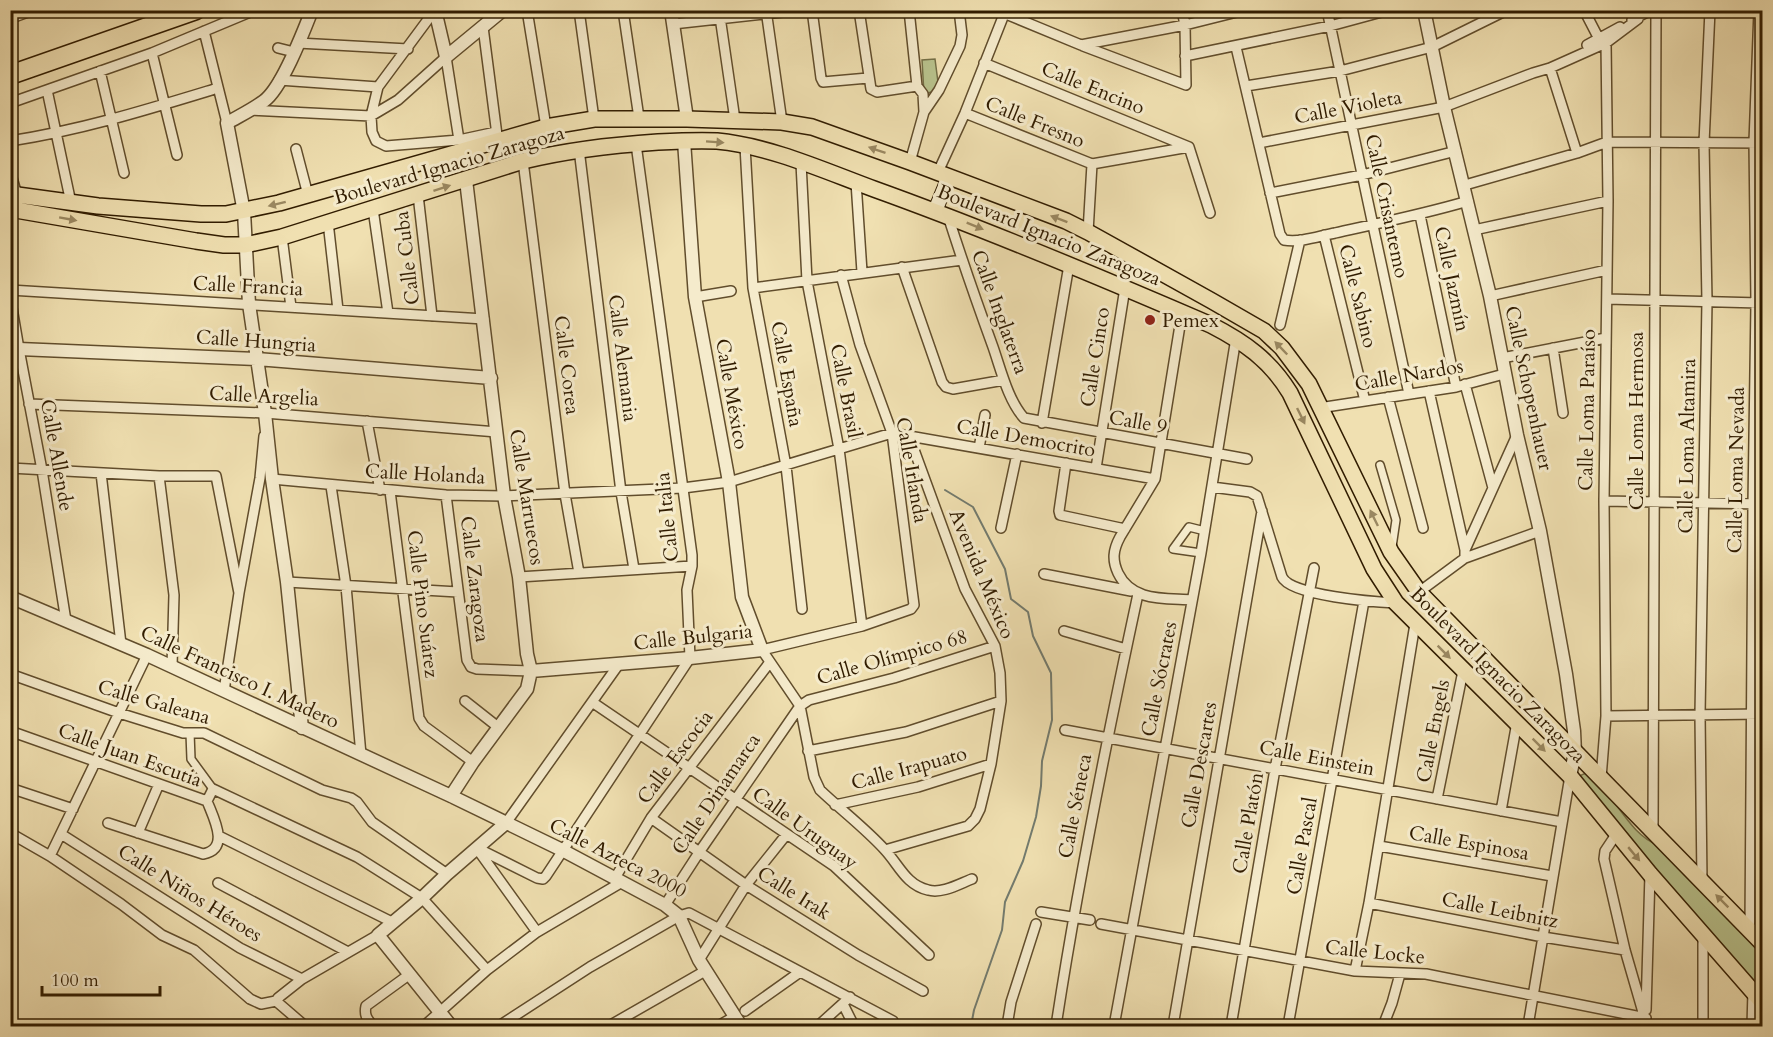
<svg xmlns="http://www.w3.org/2000/svg" width="1773" height="1037" font-family="Cardo,serif">
  <rect width="100%" height="100%" fill="#f0e0b1"/>
  <filter id="stains"><feTurbulence type="fractalNoise" baseFrequency=".00333" numOctaves="4"/><feColorMatrix values="0 0 0 0 .2 0 0 0 0 .09 0 0 0 0 .02 0 0 0 .5 -.17"/></filter>
  <radialGradient id="worn" r=".72"><stop offset=".6" stop-color="#630" stop-opacity="0"/><stop offset="1" stop-color="#630" stop-opacity=".3"/></radialGradient>
  <path fill="#b8c28c" stroke="#746f46" stroke-width="1.5" d="M935,59L939,90L924,94L922,60Z
    M1586,773C1614,790 1627,834 1658,845L1762,951V995L1720,948L1579,776Z"/>
  <g fill="none" stroke-linecap="round" stroke-linejoin="round">
    <path stroke="#737b6e" stroke-width="2" d="M945,490L973,507L1005,569L1011,599L1028,612L1033,636L1051,673L1052,720L1042,761L1041,786L1036,817L1023,861L1005,902L1002,930L974,1010L971,1026"/>
    <g stroke="#614d2c" stroke-width="10">
      <path id="pedestrian" d="M1380,465L1396,520L1392,547
        M1201,553L1173,549L1189,527L1205,531
        M190,733L191,759L213,789"/>
    </g>
    <g stroke="#614d2c" stroke-width="12">
      <path id="minor" d="M435,10L378,87L371,116L372,132L376,141L386,146L459,140L496,132
        M527,10L546,127
        M579,10L594,119
        M623,10L639,118
        M719,10L735,120
        M766,10L782,122
        M812,10L821,78L823,82L868,78
        M859,10L871,89L877,92L917,86
        M909,10L917,86L923,94L924,112
        M1327,10L1409,394
        M1584,10L1599,39
        M1632,20L1651,10
        M673,24L801,10
        M483,27L497,135
        M204,31L227,123
        M298,43L408,49
        M1587,45L1620,27
        M1083,46L1186,85L1185,25L1182,10
        M1236,47L1280,234L1284,240C1300,243 1319,236 1335,233C1380,223 1424,214 1468,201
        M278,48L294,52
        M152,53L177,155
        M1185,56L1330,26L1389,10
        M446,57L459,140
        M984,63L1189,147
        M1550,68L1577,153
        M100,71L124,173
        M279,80L378,87
        M1246,86L1340,71L1432,47L1507,10
        M47,90L71,203
        M10,103L152,53L255,10
        M251,110L371,116L398,100L446,57
        M965,113L1092,164
        M10,141C82,130 149,109 218,88
        M1259,143L1444,107L1533,73L1550,68L1606,43L1638,19
        M745,146L753,288L786,466L802,609
        M1189,147L1210,213
        M296,149L308,195
        M579,149L621,492L634,569
        M523,161L565,494L579,573
        M910,162L924,112L939,90L960,46L962,35L959,10
        M801,163L807,281L839,449L862,626
        M1092,164L1189,147
        M10,171L17,195
        M938,172L965,113L1003,17L1006,14L1081,45L1185,25L1245,10
        M856,182L862,272
        M1465,185L1577,153L1607,142L1762,143
        M1270,193L1362,175L1456,151
        M418,195L432,316
        M373,209L388,313
        M1420,215L1456,387
        M948,216C962,260 977,303 993,347C1001,370 1008,400 1024,418L1247,459
        M328,222L338,310
        M1474,230L1608,201
        M1088,232L1092,164
        M1324,235L1365,401
        M282,237L291,307
        M902,267L942,382L946,387L953,389L1004,380
        M841,275L860,345L892,433L914,605L911,609L862,626L762,650L800,706L814,777L820,790C841,810 865,828 885,850C899,865 906,885 928,890C942,894 959,884 972,879
        M753,288L962,260
        M10,290L484,319
        M10,296L19,349L42,470L66,621
        M1490,296L1607,270
        M695,297L731,291
        M1607,299L1760,303
        M1182,313L1155,479L1120,537C1113,550 1112,560 1118,573C1132,602 1164,598 1192,600
        M1280,325L1300,240
        M1553,348L1563,413
        M1502,358L1606,338
        M1465,384L1493,488
        M1429,391L1465,550V558
        M1388,397L1423,528
        M29,404L265,413L497,432
        M1319,408L1456,387L1504,374
        M367,421L380,490
        M1042,423L1069,265
        M979,448L985,415
        M1066,463L1059,511L1060,515L1125,529
        M10,468L159,476H216L239,593
        M1096,468L1125,288
        M101,473L121,644
        M159,476L174,595L172,666
        M272,479L446,495L504,496L683,488L729,482L892,433L1155,479
        M331,486L346,586L361,755
        M1212,487L1250,492L1257,496L1282,577C1291,596 1375,602 1396,603
        M390,491L419,718L424,726L473,762
        M446,495L467,660L471,667L477,669L531,671
        M1604,501L1762,504
        M1001,528L1017,454
        M1465,550L1517,435
        M1044,574L1131,591
        M519,577L692,566
        M287,582L458,592
        M1419,592L1465,558L1540,531
        M1064,631L1126,649
        M10,674L119,713L183,733H204L322,790L351,798L357,802L372,822L447,874
        M224,691L239,593L260,478L264,436
        M465,701L498,727
        M592,702L834,866L929,955
        M1606,716L1762,714
        M1065,730L1562,822
        M10,731L207,801
        M808,751L906,732L1001,701
        M1601,778L1606,716L1604,501L1608,201L1606,43
        M10,788L73,809
        M1437,799L1463,671
        M207,801L213,789L357,857L422,898L487,970
        M835,805L918,787L991,764
        M1501,811L1517,722
        M651,818L746,885L858,955L923,991
        M108,823L203,854C231,849 213,817 207,801
        M506,823L619,664
        M1653,830L1656,10
        M10,833L50,856L121,904L162,935L194,950L250,999L261,1004L276,1001
        M138,833L159,784
        M1617,833L1605,851L1604,859L1625,950L1647,1026
        M61,834L240,948L302,979
        M219,836L392,922
        M1379,846L1552,876
        M477,848L537,878L543,879L546,876L690,658L687,590L692,566V555L636,144
        M478,850L537,932
        M885,850L968,826L975,819L980,809L991,764L1001,701L1000,673L995,646L965,589L909,436
        M50,856L147,655
        M615,878L651,818L770,662
        M1702,881L1700,715L1707,301L1704,143L1710,10
        M218,883L348,952
        M1369,903L1543,937L1625,950
        M665,905L700,851L800,706L809,700L894,678L995,646
        M1041,912L1090,920
        M1101,924L1355,971L1426,974L1646,1018
        M1750,929L1753,504L1756,303L1754,142L1759,10
        M699,960L746,885L786,835
        M1355,971L1369,903L1415,624
        M843,1004L854,1026
        M1646,1010L1650,874
        M745,1011L800,972
        M305,1026L276,1001L278,998L302,979L378,935
        M373,1026C367,1019 364,1015 366,1006L410,974
        M424,1026L487,970L537,932L622,882
        M499,1026L590,967L679,916L689,913L893,1021
        M609,1026L705,971
        M718,1026L734,1017
        M818,1026L850,997
        M1007,1026L1011,1002L1036,924
        M1056,1026C1078,881 1107,738 1138,594
        M1114,1026L1201,553L1236,338
        M1173,1026L1262,511
        M1231,1026L1275,769L1314,568
        M1288,1026L1364,601
        M1383,1026L1392,1003L1400,974
        M1528,1026L1570,776
        M1703,1026V935
        M1752,1026L1753,991"/>
    </g>
    <g stroke="#614d2c" stroke-width="15">
      <path id="tertiary" d="M435,10L446,57L503,10
        M671,10L687,119
        M1424,10L1444,107L1490,296L1517,435L1540,531L1566,674L1574,731L1575,753L1570,776
        M10,17L29,10
        M10,350L19,349L257,359L491,378
        M10,597L147,655L451,796L562,850L665,905L679,916L699,960L741,1026
        M531,671L690,658L762,650L742,597L729,482L695,297L684,141
        M302,728L287,582L272,479L265,413L249,304L244,212L227,123C239,116 252,110 264,101C282,88 303,33 312,10
        M451,796L473,762L527,689L531,671L527,654L519,577L504,496L466,180
        M451,1026L378,935L422,898L447,874L506,823"/>
    </g>
    <g stroke="#311c00" stroke-width="16">
      <path id="secondary" d="M935,211L949,177"/>
    </g>
    <g stroke="#311c00" stroke-width="18">
      <path id="primary" d="M10,194L98,206L201,214H226L279,203L546,127L594,119H687L782,122L812,127L910,162L1066,221L1088,232L1212,301L1264,331L1282,348L1309,384L1391,552L1419,592L1762,943
        M10,209L196,241L224,245H245L282,237L523,161C568,150 612,145 658,142C678,141 698,140 717,141C770,146 825,171 874,189C988,230 1100,277 1211,325C1244,342 1270,360 1290,393L1374,569L1396,603L1570,776L1650,874L1762,1002"/>
    </g>
    <g stroke="#311c00" stroke-width="21">
      <path id="motorway" d="M10,75L196,10"/>
    </g>
    <use href="#pedestrian" stroke="#f5ebcc" stroke-width="7"/>
    <use href="#minor" stroke="#f5ebcc" stroke-width="9"/>
    <use href="#tertiary" stroke="#f5ebcc" stroke-width="12"/>
    <use href="#secondary" stroke="#f5ebcc" stroke-width="14"/>
    <use href="#primary" stroke="#f0e0b1" stroke-width="15"/>
    <use href="#motorway" stroke="#f0e0b1" stroke-width="18"/>
  </g>
  <defs><path id="oneway-solid" d="M-6-.8H1V-3.2L6.5 0L1 3.2V.8H-6Z" transform="scale(1.5)"/></defs>
  <g fill="#9a8861">
    <use href="#oneway-solid" transform="translate(715 142) rotate(4)"/>
    <use href="#oneway-solid" transform="translate(877 150) rotate(-161)"/>
    <use href="#oneway-solid" transform="translate(442 188) rotate(-18)"/>
    <use href="#oneway-solid" transform="translate(277 204) rotate(166)"/>
    <use href="#oneway-solid" transform="translate(68 219) rotate(10)"/>
    <use href="#oneway-solid" transform="translate(1059 219) rotate(-159)"/>
    <use href="#oneway-solid" transform="translate(975 226) rotate(22)"/>
    <use href="#oneway-solid" transform="translate(1281 348) rotate(-134)"/>
    <use href="#oneway-solid" transform="translate(1301 416) rotate(64)"/>
    <use href="#oneway-solid" transform="translate(1374 518) rotate(-116)"/>
    <use href="#oneway-solid" transform="translate(1444 652) rotate(45)"/>
    <use href="#oneway-solid" transform="translate(1539 745) rotate(45)"/>
    <use href="#oneway-solid" transform="translate(1634 854) rotate(50)"/>
    <use href="#oneway-solid" transform="translate(1722 901) rotate(-135)"/>
  </g>
  <circle fill="#8f2418" stroke="#f5ebcc" stroke-width="2" cx="1150" cy="320" r="6"/>
  <g text-anchor="middle" dominant-baseline="central" stroke-width="6" stroke-linejoin="round" paint-order="stroke">
    <g font-size="20" fill="#311c00" stroke="#f5ebcc">
      <text transform="translate(1093 88) rotate(22)">Calle Encino</text>
      <text transform="translate(1348 107) rotate(-11)">Calle Violeta</text>
      <text transform="translate(1035 122) rotate(22)">Calle Fresno</text>
      <text transform="translate(449 165) rotate(-16)">Boulevard Ignacio Zaragoza</text>
      <text transform="translate(1387 206) rotate(78)">Calle Crisantemo</text>
      <text transform="translate(1049 235) rotate(22)">Boulevard Ignacio Zaragoza</text>
      <text transform="translate(407 258) rotate(-97)">Calle Cuba</text>
      <text transform="translate(1452 279) rotate(78)">Calle Jazmín</text>
      <text transform="translate(248 286) rotate(3)">Calle Francia</text>
      <text transform="translate(1358 296) rotate(76)">Calle Sabino</text>
      <text transform="translate(1000 312) rotate(70)">Calle Inglaterra</text>
      <text transform="translate(256 341) rotate(4)">Calle Hungria</text>
      <text transform="translate(1095 357) rotate(-81)">Calle Cinco</text>
      <text transform="translate(623 358) rotate(83)">Calle Alemania</text>
      <text transform="translate(567 365) rotate(83)">Calle Corea</text>
      <text transform="translate(787 374) rotate(80)">Calle España</text>
      <text transform="translate(1409 375) rotate(-10)">Calle Nardos</text>
      <text transform="translate(1529 388) rotate(78)">Calle Schopenhauer</text>
      <text transform="translate(846 391) rotate(79)">Calle Brasil</text>
      <text transform="translate(732 394) rotate(80)">Calle México</text>
      <text transform="translate(264 396) rotate(3)">Calle Argelia</text>
      <text transform="translate(1587 410) rotate(-89)">Calle Loma Paraíso</text>
      <text transform="translate(1636 421) rotate(-90)">Calle Loma Hermosa</text>
      <text transform="translate(1138 422) rotate(10)">Calle 9</text>
      <text transform="translate(1026 438) rotate(10)">Calle Democrito</text>
      <text transform="translate(1687 446) rotate(-89)">Calle Loma Altamira</text>
      <text transform="translate(57 455) rotate(80)">Calle Allende</text>
      <text transform="translate(912 470) rotate(80)">Calle Irlanda</text>
      <text transform="translate(1736 470) rotate(-89)">Calle Loma Nevada</text>
      <text transform="translate(425 474) rotate(3)">Calle Holanda</text>
      <text transform="translate(527 497) rotate(81)">Calle Marruecos</text>
      <text transform="translate(667 517) rotate(-96)">Calle Italia</text>
      <text transform="translate(982 574) rotate(67)">Avenida México</text>
      <text transform="translate(475 579) rotate(83)">Calle Zaragoza</text>
      <text transform="translate(423 604) rotate(83)">Calle Pino Suárez</text>
      <text transform="translate(693 637) rotate(-6)">Calle Bulgaria</text>
      <text transform="translate(892 657) rotate(-16)">Calle Olímpico 68</text>
      <text transform="translate(1498 675) rotate(45)">Boulevard Ignacio Zaragoza</text>
      <text transform="translate(240 677) rotate(25)">Calle Francisco I. Madero</text>
      <text transform="translate(1159 679) rotate(-79)">Calle Sócrates</text>
      <text transform="translate(154 702) rotate(16)">Calle Galeana</text>
      <text transform="translate(1433 731) rotate(-79)">Calle Engels</text>
      <text transform="translate(130 755) rotate(20)">Calle Juan Escutia</text>
      <text transform="translate(675 757) rotate(-53)">Calle Escocia</text>
      <text transform="translate(1317 758) rotate(11)">Calle Einstein</text>
      <text transform="translate(1199 765) rotate(-80)">Calle Descartes</text>
      <text transform="translate(909 768) rotate(-15)">Calle Irapuato</text>
      <text transform="translate(716 794) rotate(-56)">Calle Dinamarca</text>
      <text transform="translate(1075 806) rotate(-79)">Calle Séneca</text>
      <text transform="translate(1248 823) rotate(-80)">Calle Platón</text>
      <text transform="translate(805 828) rotate(36)">Calle Uruguay</text>
      <text transform="translate(1469 843) rotate(10)">Calle Espinosa</text>
      <text transform="translate(1302 846) rotate(-80)">Calle Pascal</text>
      <text transform="translate(618 858) rotate(27)">Calle Azteca 2000</text>
      <text transform="translate(190 893) rotate(32)">Calle Niños Héroes</text>
      <text transform="translate(794 893) rotate(32)">Calle Irak</text>
      <text transform="translate(1500 910) rotate(11)">Calle Leibnitz</text>
      <text transform="translate(1375 952) rotate(6)">Calle Locke</text>
    </g>
    <g font-size="20" fill="#311c00" stroke="#f5ebcc" text-anchor="start">
      <text x="1162" y="320">Pemex</text>
    </g>
  </g>
  <rect width="1773" height="1037" fill="none" stroke="#f0e0b1" stroke-width="36"/>
  <rect x="12" y="12" width="1749" height="1013" fill="none" stroke="#311c00" stroke-width="3"/>
  <rect x="18" y="18" width="1737" height="1001" fill="none" stroke="#311c00" stroke-width="1.5"/>
  <path d="M42 986v9h118v-9" fill="none" stroke="#311c00" stroke-width="3"/>
  <text x="51" y="986" font-size="18" fill="#311c00" stroke="#f5ebcc" stroke-width="4.5" paint-order="stroke">100 m</text>
  <rect width="100%" height="100%" filter="url(#stains)"/>
  <rect width="100%" height="100%" fill="url(#worn)"/>
</svg>
